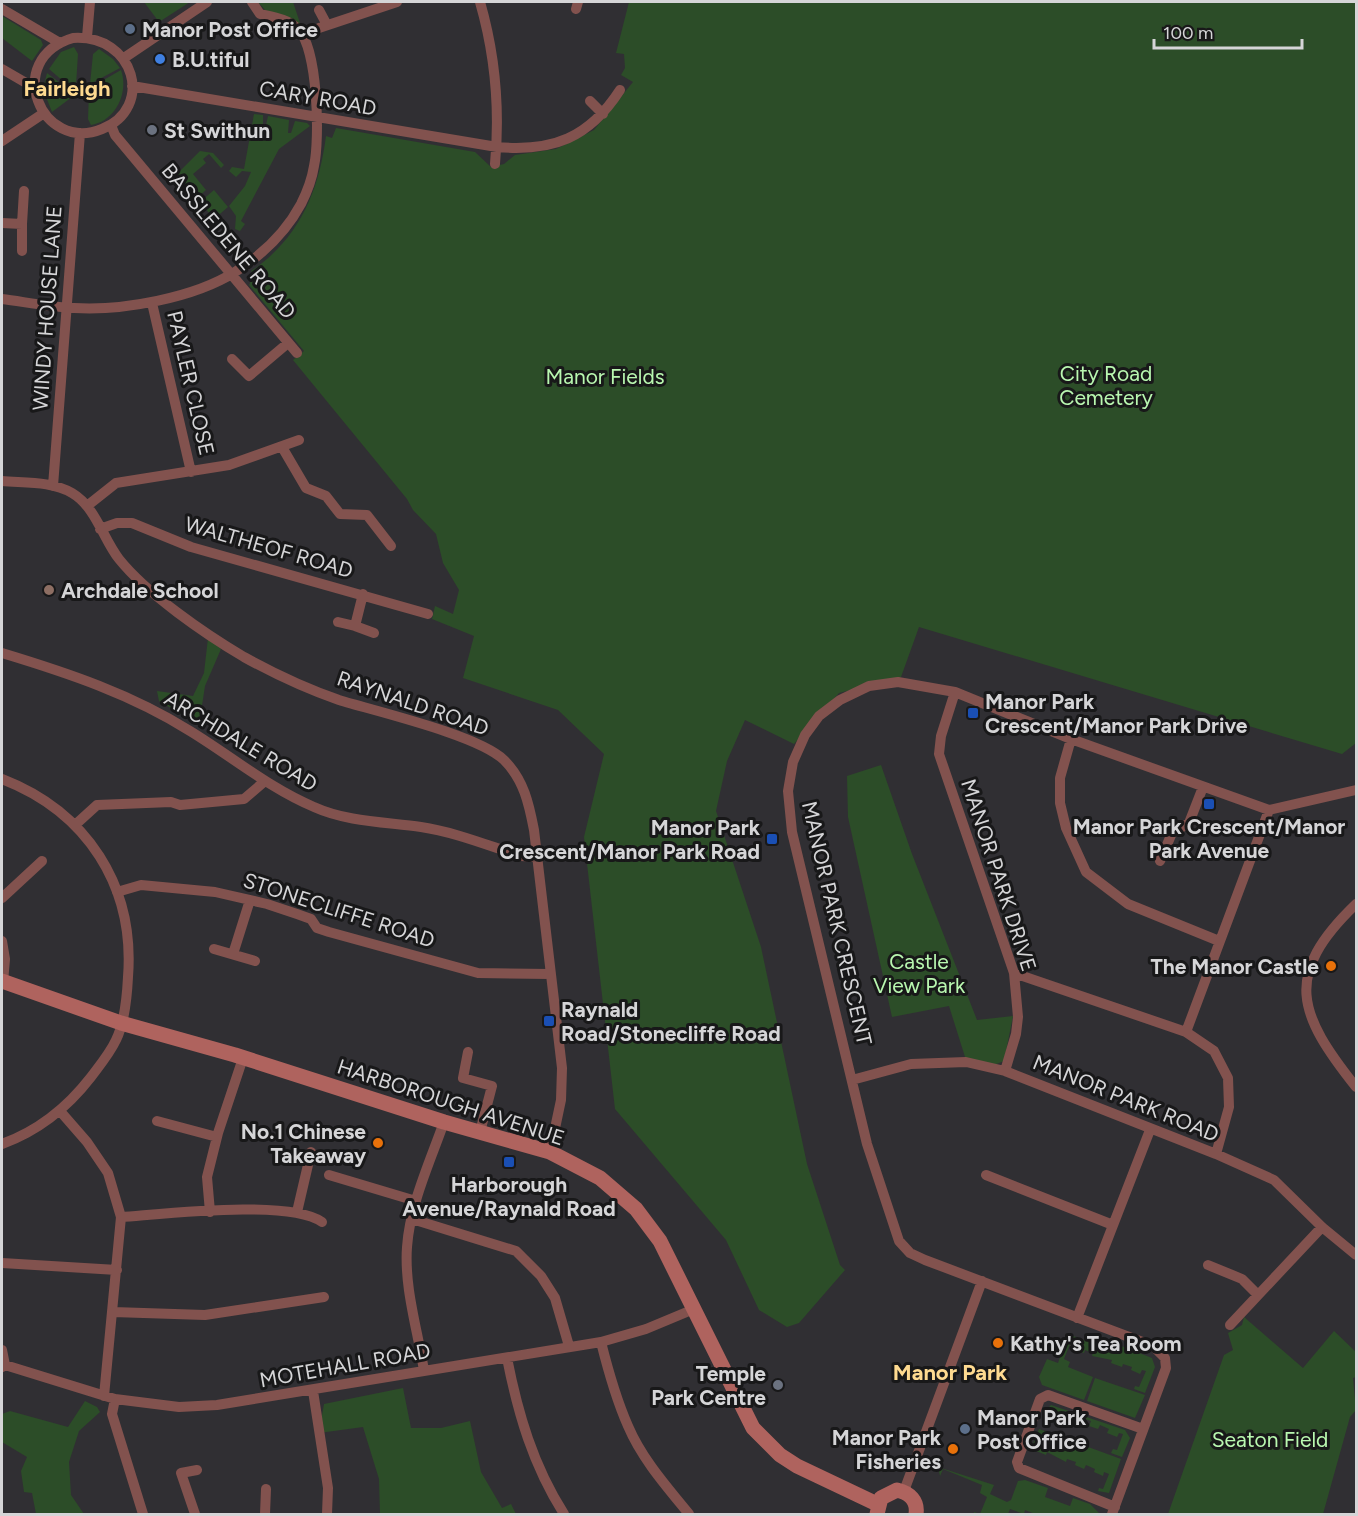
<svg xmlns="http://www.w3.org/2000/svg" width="1358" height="1516" font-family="Figtree,sans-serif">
  <rect width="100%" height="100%" fill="#302f33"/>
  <path fill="#2c4d28" d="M144,2H190L159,22Z
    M258,2H293L301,26L265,10Z
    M629,2H1356V743L1342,754L919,627L901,677L839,693L794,744L745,720L727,761L716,811L761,947L807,1164L840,1265L845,1270L799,1323L787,1327L759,1310L726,1240L615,1109L584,837L604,754L558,710L463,678L474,636L432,619L435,606L453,614L459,590L443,563L436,534L413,510L407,499L293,360L304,351L249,285L254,275L251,271C299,239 319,191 326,136L332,138L336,128L475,152L491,167L504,164L515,155L556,149L594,130L633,82L621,75L625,68L624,54L616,53Z
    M2,16L41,40L43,45L32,61L2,38Z
    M74,47L78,54L76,85L63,81L49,69L61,52Z
    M99,49L113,59L120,68L90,84L93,54Z
    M121,70C129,92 116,121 91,125L88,119L89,93L94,91L95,85Z
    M47,73L64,86L76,89V94L52,112L43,89Z
    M254,114L263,115V124L266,125L268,116L289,120L288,133H291L295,121L307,123L310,126L279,149L241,221L245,224L240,231L235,229L236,216L229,206L245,186L251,172L242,171L236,177L229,171L232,167L244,169Z
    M200,151L213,153L224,165L221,168L209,154L203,159L206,163L193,174L206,190L197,198L191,192L182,200L190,189L185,184L175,192L174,190L184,182L179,176L168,183Z
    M214,190L228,207L214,219L200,202Z
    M208,638L221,649L205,686L199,725L159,701L157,691L193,696L204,673Z
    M881,765L912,854L977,1020L1013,1016L1004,1061L994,1065L966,1060L949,1006L892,1017L848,817L847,776Z
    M1244,1317L1303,1368L1334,1331L1356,1352V1377L1353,1378L1356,1410L1350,1417L1323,1514H1168L1224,1355L1233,1350L1228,1333L1242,1325Z
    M1068,1334L1097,1345L1106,1340L1152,1358L1155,1367L1145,1393L1134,1389L1135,1386L1139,1387L1146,1371L1142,1370L1140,1374L1131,1370L1132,1367L1123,1364L1122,1367L1111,1363L1112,1360L1092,1356L1093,1353L1085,1350L1084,1353L1073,1349L1074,1346L1070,1344L1064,1359L1070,1362L1068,1367L1093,1377L1084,1400L1042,1385L1039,1377L1047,1359L1058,1363Z
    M1095,1378L1145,1395L1135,1418L1087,1401Z
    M403,1388L411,1428H441L470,1421L481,1472L502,1508L511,1504L516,1514H380L379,1479L363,1427L319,1433L324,1404Z
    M85,1401L97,1407L100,1412L79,1431L69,1462L71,1495L84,1514H36L32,1493L24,1492L21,1471L27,1457L2,1442V1414L10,1411L68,1427Z
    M1051,1405L1125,1430L1130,1438L1122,1457L1111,1453L1113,1449L1117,1450L1123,1434L1119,1433L1117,1437L1107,1433L1109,1429L1100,1425L1098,1429L1089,1426L1091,1421L1082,1418L1079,1423L1069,1419L1072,1413L1064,1411L1061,1416L1046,1410Z
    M1039,1429L1121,1459L1109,1493L1098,1491L1099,1488L1103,1489L1109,1474L1104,1472L1103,1476L1094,1472L1095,1469L1086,1465L1084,1469L1075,1465L1076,1462L1067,1459L1066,1462L1047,1452L1046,1455L1031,1449Z
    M938,1467L994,1485L990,1494L1007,1502L1011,1500L1018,1481L1025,1480L1048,1488L1045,1497L1070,1506L1073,1498L1090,1504L1100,1514H1035L1025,1510L1024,1514L1010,1509L1008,1514H974V1512L980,1514L987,1497L980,1493L982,1485L943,1469L940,1476Z"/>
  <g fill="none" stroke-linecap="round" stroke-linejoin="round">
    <path stroke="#82524e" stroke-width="10" d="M480,2C495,54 500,109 495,164
      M2,9L60,43
      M576,9L578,2
      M319,10L327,25
      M319,28L397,2
      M87,37L90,2
      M73,38C135,34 155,108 102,129C41,154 2,59 73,38Z
      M124,58L207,2
      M2,69L33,87
      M132,86L497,147C553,152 589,138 620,90
      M590,101L603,114
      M111,125L115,135L297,353
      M2,141L44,113
      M2,223L22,224V251
      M22,224L24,191
      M2,299C25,302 50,307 74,308C122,311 194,298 235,272C262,255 286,232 301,204C307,192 312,179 314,166C320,139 318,48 298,29C288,19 273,17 260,14L252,2
      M152,303L191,472
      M232,359L249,376L288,343
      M282,447L306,488L326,496L340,514L367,515L391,546
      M2,481C25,483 52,481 72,493C96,507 103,539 119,559C147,594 205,634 244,657C273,673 307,689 339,700C378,712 478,735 504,760C524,780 529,804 534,830L562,1068L561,1100L550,1152
      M53,486L80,133
      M87,506L116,483L229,465L299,440
      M100,529L117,523H132L191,547L428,614
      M363,594L355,626L374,633
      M338,622L355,626
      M2,653C68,673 131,694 190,731C231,756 269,788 314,807C347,822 386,822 421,827C455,832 489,846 521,856L537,857
      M955,692L941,736L939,754L1014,973L1018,1017L1016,1034L1005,1071
      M1071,739L1060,778V803L1066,828L1086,872L1128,904L1219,941
      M2,779C87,812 135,886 128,977C127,997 125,1022 116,1040C110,1053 100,1065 91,1077C67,1108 38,1131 2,1144
      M75,825L97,805L171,802L180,805L244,799L265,781
      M1160,861L1172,833L1189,823L1203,787
      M117,892L141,885L215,892L267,904L297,914L311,919L317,928L329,932L478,973L550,974
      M2,898L42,861
      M1356,904C1282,975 1298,1014 1356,1087
      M2,941L5,959L3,982
      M214,949L255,961
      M233,954L250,900
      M1014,973L1186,1032L1214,1051L1228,1078L1229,1107L1216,1154
      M1186,1032L1269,810
      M468,1052L463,1078L492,1086L480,1132
      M852,1080L911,1064L966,1062L1005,1071L1216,1154L1274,1180L1322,1227L1356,1255
      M60,1111L87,1142L108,1173L121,1217L104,1396
      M157,1121L217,1137
      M329,1175L416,1201
      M986,1175L1113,1225
      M210,1212L207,1177L218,1133L243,1058
      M297,1212L311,1152
      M121,1217C164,1214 290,1199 322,1222
      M412,1219L516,1251L541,1276L555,1298L569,1346
      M2,1263L117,1270
      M1208,1265L1242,1279L1258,1295
      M113,1312L205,1315L324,1297
      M1077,1318L1150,1130
      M1230,1325L1322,1227
      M601,1342C608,1370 616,1399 628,1426C642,1459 667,1487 689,1514
      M2,1350L5,1365
      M507,1358C518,1414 533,1465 564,1514
      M2,1367L5,1365L115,1399L179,1407L217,1405L601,1342L646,1329L694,1309
      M424,1371C418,1331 404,1288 407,1247C410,1204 430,1162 444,1122
      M313,1391L328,1488L327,1514
      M115,1399L112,1414L143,1514
      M904,1491L982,1281
      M1115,1507L1019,1468L1017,1462L1040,1399L1048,1395L1143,1429
      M195,1514L181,1473L197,1470
      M265,1514L266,1489
      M1112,1514L1166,1368L1165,1358L1153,1346L925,1260L910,1253L899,1241L867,1144L792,832L788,791L793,762L805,735L819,716L840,700L869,686L898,682L955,692L1071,739L1269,810L1356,790"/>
    <path stroke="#af635e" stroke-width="15" d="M2,981L121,1023L235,1055L444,1122L550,1152L600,1178L636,1209L660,1241L753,1428L780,1455L797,1466L877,1504
      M877,1514L881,1498L897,1490C910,1493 918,1501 916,1514"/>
  </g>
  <g fill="#5c6f8a" stroke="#181819" stroke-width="2">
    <circle cx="130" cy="29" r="6"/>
    <circle cx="965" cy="1429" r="6"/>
  </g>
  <circle fill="#3f7fe0" stroke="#181819" stroke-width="2" cx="160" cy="59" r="6"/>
  <g fill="#6b7280" stroke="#181819" stroke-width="2">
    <circle cx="152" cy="130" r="6"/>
    <circle cx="778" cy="1385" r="6"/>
  </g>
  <circle fill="#8d6e63" stroke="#181819" stroke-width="2" cx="49" cy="590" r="6"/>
  <g fill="#1a4fb4" stroke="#181819" stroke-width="2">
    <rect x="967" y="707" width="12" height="12" rx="3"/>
    <rect x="1203" y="798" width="12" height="12" rx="3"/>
    <rect x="766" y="833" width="12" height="12" rx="3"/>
    <rect x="543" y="1015" width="12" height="12" rx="3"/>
    <rect x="503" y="1156" width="12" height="12" rx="3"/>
  </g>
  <g fill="#e8710a" stroke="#181819" stroke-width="2">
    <circle cx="1331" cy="966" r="6"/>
    <circle cx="378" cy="1143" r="6"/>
    <circle cx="998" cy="1343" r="6"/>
    <circle cx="953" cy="1449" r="6"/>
  </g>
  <g text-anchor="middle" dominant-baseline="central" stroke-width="6" stroke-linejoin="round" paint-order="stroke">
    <g font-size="21" font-weight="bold" fill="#d5d5d7" stroke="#181819" text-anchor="start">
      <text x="142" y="29">Manor Post Office</text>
      <text x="172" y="59">B.U.tiful</text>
      <text x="164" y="130">St Swithun</text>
      <text x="61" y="590">Archdale School</text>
      <text x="985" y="701">Manor Park<tspan x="985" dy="24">Crescent/Manor Park Drive</tspan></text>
      <text x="1209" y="826" text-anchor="middle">Manor Park Crescent/Manor<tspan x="1209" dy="24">Park Avenue</tspan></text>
      <text x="760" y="827" text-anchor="end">Manor Park<tspan x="760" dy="24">Crescent/Manor Park Road</tspan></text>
      <text x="1319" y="966" text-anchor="end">The Manor Castle</text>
      <text x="561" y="1009">Raynald<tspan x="561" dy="24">Road/Stonecliffe Road</tspan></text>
      <text x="366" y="1131" text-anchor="end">No.1 Chinese<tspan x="366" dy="24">Takeaway</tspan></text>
      <text x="509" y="1184" text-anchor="middle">Harborough<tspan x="509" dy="24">Avenue/Raynald Road</tspan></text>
      <text x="1010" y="1343">Kathy's Tea Room</text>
      <text x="766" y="1373" text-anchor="end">Temple<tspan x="766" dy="24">Park Centre</tspan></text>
      <text x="977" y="1417">Manor Park<tspan x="977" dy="24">Post Office</tspan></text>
      <text x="941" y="1437" text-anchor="end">Manor Park<tspan x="941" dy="24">Fisheries</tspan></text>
    </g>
    <g font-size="21" fill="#d5d5d7" stroke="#181819">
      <text transform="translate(318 98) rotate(10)">CARY ROAD</text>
      <text transform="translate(229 241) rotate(50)">BASSLEDENE ROAD</text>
      <text transform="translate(47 308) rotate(-86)">WINDY HOUSE LANE</text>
      <text transform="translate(191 383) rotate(77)">PAYLER CLOSE</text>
      <text transform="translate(269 547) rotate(16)">WALTHEOF ROAD</text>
      <text transform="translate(413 703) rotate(19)">RAYNALD ROAD</text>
      <text transform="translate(241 741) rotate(31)">ARCHDALE ROAD</text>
      <text transform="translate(999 875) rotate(72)">MANOR PARK DRIVE</text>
      <text transform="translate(339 910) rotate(18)">STONECLIFFE ROAD</text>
      <text transform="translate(837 923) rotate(77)">MANOR PARK CRESCENT</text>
      <text transform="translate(1126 1098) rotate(22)">MANOR PARK ROAD</text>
      <text transform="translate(451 1102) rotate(18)">HARBOROUGH AVENUE</text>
      <text transform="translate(345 1365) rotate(-10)">MOTEHALL ROAD</text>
    </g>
    <g font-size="21" fill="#b9f8b0" stroke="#181819">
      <text x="1106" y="373">City Road<tspan x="1106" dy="24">Cemetery</tspan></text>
      <text x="605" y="376">Manor Fields</text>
      <text x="919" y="961">Castle<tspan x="919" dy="24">View Park</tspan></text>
      <text x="1270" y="1439">Seaton Field</text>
    </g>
    <g font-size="22" font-weight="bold" fill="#feda90" stroke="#181819">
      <text x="67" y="88">Fairleigh</text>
      <text x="950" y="1372">Manor Park</text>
    </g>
  </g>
  <rect width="1358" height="1516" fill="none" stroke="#d5d5d7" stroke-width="6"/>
  <path d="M1154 39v9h148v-9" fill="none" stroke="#d5d5d7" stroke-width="3"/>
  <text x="1163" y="39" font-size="18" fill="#d5d5d7" stroke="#181819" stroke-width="4.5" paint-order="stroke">100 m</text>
</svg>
